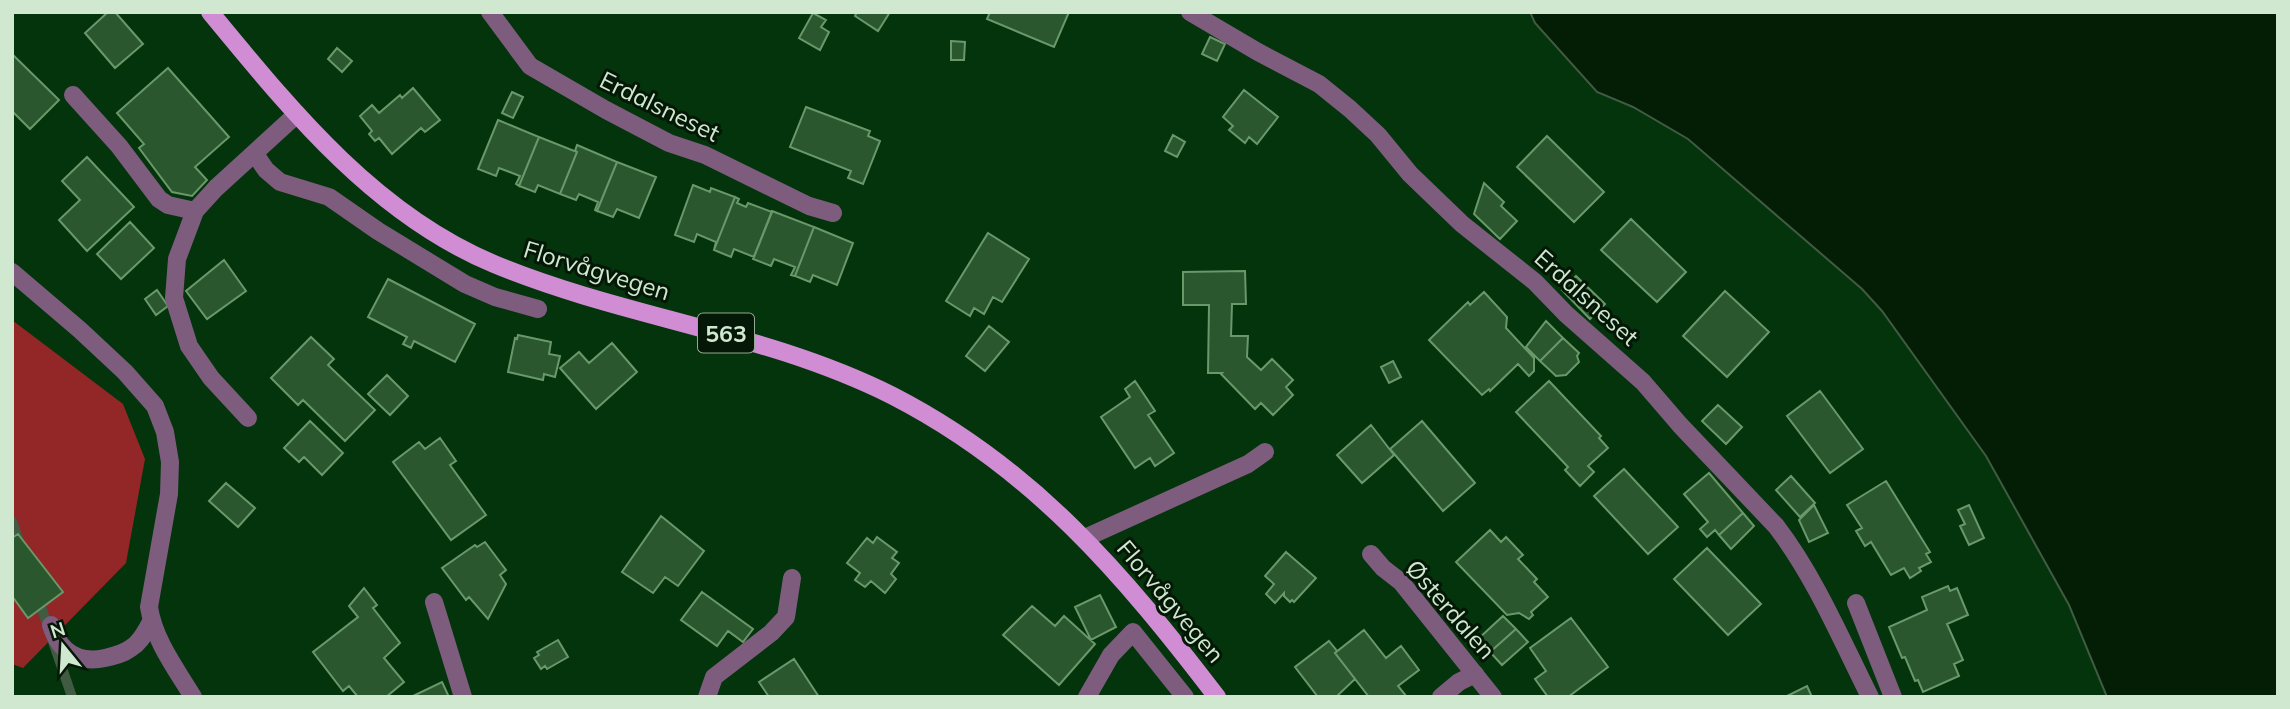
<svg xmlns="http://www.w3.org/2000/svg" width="2290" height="709" font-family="Mulish,sans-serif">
  <rect width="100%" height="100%" fill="#03340b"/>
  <path fill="#932626" d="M12,320L123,404L145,459L126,563L23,668L12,664Z"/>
  <path fill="#031e05" stroke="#405b42" stroke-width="2" d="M1530,12H2278V697H2107L2069,605L1986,456L1882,311L1862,289L1688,139L1633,107L1597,92L1535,23Z"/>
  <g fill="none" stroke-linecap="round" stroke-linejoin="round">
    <path stroke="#405b42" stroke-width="10" d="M12,521L21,547
      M38,598L72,697"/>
  </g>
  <path fill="#2a572d" stroke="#6a986b" stroke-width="2" d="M108,12H115L143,44L115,68L85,33Z
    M857,12H890L878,31L855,16Z
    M990,12H1069L1054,47L987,19Z
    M813,13L826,20L821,27L829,32L820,50L799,38Z
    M1210,37L1225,44L1217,61L1202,54Z
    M951,41L965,42L964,60H951Z
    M337,48L352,61L342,72L328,59Z
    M12,54L59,100L30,129L12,111Z
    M168,68L229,137L195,167L207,180L192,196L172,192L139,148L144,144L117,113Z
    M413,88L440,120L425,132L421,128L392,154L379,138L375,141L369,134L372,131L360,116L372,105L379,113L400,95L402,98Z
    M1244,90L1278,117L1257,144L1249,137L1245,143L1229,130L1233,126L1223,117Z
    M512,92L523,97L513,118L502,113Z
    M806,107L870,131L868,136L880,141L863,184L848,178L851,171L790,147Z
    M498,120L539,137L519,186L516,184L520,176L499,168L496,176L478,169Z
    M1173,135L1185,142L1177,157L1165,151Z
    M1547,136L1604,192L1574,222L1517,167Z
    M539,137L577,152L560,194L538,185L535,192L519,186Z
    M577,145L617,162L597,211L595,210L598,202L579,194L576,200L560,194L577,152L575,151Z
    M87,157L134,207L87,251L59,220L80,200L62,181Z
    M617,162L656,177L639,218L617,209L613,217L597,211Z
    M1484,183L1504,202L1501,206L1517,221L1500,239L1474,214Z
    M693,185L710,192L711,188L735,197L714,250L716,242L697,234L694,242L675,235Z
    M735,197L739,199L737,203L746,207L748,203L772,212L754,257L734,249L731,257L714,250Z
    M772,211L814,227L795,276L791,275L795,267L774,259L771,266L753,259Z
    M1631,219L1686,272L1657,302L1601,250Z
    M130,222L154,248L121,279L97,254Z
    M814,227L853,243L837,285L813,275L810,282L795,276Z
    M988,233L1029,259L1002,302L993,297L984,314L974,308L970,316L946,301Z
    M224,260L246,291L207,319L186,291Z
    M1245,271L1246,304H1232L1231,336H1248L1247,357L1261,370L1272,359L1293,380L1286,387L1293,395L1273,415L1261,403L1255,409L1221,374L1222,373H1208L1209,305H1183V272Z
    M1576,276L1605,304L1590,319L1562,290Z
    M388,279L475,324L455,362L414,341L411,348L403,344L407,337L368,317Z
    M157,290L168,306L156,315L145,299Z
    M1725,291L1769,332L1727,377L1683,336Z
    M1484,292L1507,317L1506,328L1534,358V371L1529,376L1518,364L1490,391L1489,389L1482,395L1429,340L1468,302L1470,305Z
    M1546,321L1563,338L1540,361L1526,347Z
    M989,326L1009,342L985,371L966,356Z
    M518,335L551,342L549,354L560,356L555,377L544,374L543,380L508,372L515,338L517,339Z
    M311,337L334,359L328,365L375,410L345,441L303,400L298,405L271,378Z
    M1563,338L1579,353L1577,356L1579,362L1566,375L1556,376L1540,361Z
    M612,343L637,372L596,409L560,368L579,352L589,363Z
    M1393,361L1401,377L1389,383L1381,367Z
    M387,375L408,396L390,415L368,394Z
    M1135,381L1155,411L1148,415L1174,453L1155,466L1150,458L1135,468L1101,417L1130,397L1125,389Z
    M1549,381L1601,436L1599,438L1608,448L1588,466L1594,472L1580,486L1565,470L1568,467L1516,412Z
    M1820,391L1863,449L1830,473L1787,416Z
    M1718,405L1742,427L1726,444L1702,421Z
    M310,421L343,453L322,475L304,457L299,462L284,448Z
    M1422,421L1475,483L1443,511L1390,449Z
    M1371,425L1394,455L1362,483L1337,455Z
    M440,438L456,461L450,465L486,515L451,540L393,462L419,442L425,449Z
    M1624,469L1678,527L1648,554L1594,496Z
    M1709,473L1743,513L1719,535L1715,530L1707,537L1700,529L1708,522L1684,494Z
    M1791,476L1815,503L1800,517L1776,490Z
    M1886,481L1930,552L1926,554L1931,562L1919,568L1921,571L1910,578L1904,568L1891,575L1871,542L1865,546L1856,531L1862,528L1847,505Z
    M226,483L255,508L238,527L209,501Z
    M1814,505L1828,533L1809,542L1799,520Z
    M1969,505L1984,538L1969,545L1960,526L1965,524L1958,510Z
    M1743,513L1754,526L1731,549L1719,535Z
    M661,516L704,551L678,586L665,577L653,593L622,572Z
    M1490,530L1501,542L1506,537L1523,555L1518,559L1537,579L1534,582L1548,597L1531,612L1533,615L1529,619L1519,613L1507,615L1456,562Z
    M18,534L63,592L28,618L12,596V538Z
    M877,537L897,552L892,558L899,563L891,574L896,579L885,593L871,581L865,587L855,580L860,573L847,563L867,538L873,543Z
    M485,542L506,570L500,575L506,584L488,619L469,597L466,600L442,568L475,545L477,547Z
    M1707,548L1761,604L1728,635L1674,579Z
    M1286,552L1316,578L1294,602L1292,600L1290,602L1284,596V593L1275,603L1266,594L1274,584L1265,576Z
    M1948,586L1950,591L1957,588L1968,615L1947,624L1963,660L1954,664L1959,676L1923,692L1918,680L1915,681L1905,657L1902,658L1889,627L1927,610L1922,597Z
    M364,588L377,605L373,608L400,643L384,658L404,682L386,697H358L349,686L343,691L313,652L358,617L349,606Z
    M702,592L753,629L743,642L728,631L717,646L681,620Z
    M1100,595L1116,627L1091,640L1075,607Z
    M1032,606L1055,626L1064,616L1095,644L1059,685L1003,635Z
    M1503,616L1516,629L1490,652L1478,639Z
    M1571,618L1608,667L1568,697H1548L1535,679L1546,671L1530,648Z
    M1516,629L1528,642L1502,665L1490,652Z
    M1364,630L1386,658L1401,646L1419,670L1398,686L1407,697H1369L1335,653Z
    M558,640L568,657L547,669L545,666L541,669L534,658L539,655L537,652Z
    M1329,641L1337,651L1335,653L1355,679L1336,697H1318L1295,667Z
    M794,659L819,697H769L759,682Z
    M442,682L449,697H411Z
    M1807,686L1812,697H1785Z"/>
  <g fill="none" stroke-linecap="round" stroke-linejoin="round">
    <path stroke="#7d5c7e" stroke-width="18" d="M490,12L530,66L606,110L669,143L705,155L809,206L833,213
      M73,95L119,146L159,199L168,205L195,211
      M255,154L266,170L280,182L329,197L378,231L465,284L495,297L538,309
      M248,418L211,378L189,346L174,298L177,259L195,211L216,188L297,114
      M1085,538L1248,464L1265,452
      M434,602L463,697
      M1856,603L1893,697
      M51,625C59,651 78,664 105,658C114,656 123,654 131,648C141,642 145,632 151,622
      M1087,697L1111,655L1133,632L1185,697
      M1441,697L1459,682L1475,674"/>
    <path stroke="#7d5c7e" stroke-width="18" d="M1190,12L1258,52L1319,84L1350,109L1378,135L1410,174L1462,224L1535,282L1566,314L1643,382L1680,425L1776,526C1815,577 1841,639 1870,697
      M12,272L80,330L125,372L155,406L165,432L170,462L169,494L149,607C154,640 176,669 193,697
      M1371,554L1383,568L1401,582L1493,697
      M707,697L714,677L771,633L786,617L792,578"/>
    <path stroke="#d08dd3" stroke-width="18" d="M210,12C290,109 374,214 494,264C624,318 766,332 893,396C1033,468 1123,574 1217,697"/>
  </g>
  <g text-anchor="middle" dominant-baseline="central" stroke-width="6" stroke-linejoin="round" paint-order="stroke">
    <rect fill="#051706" stroke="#92a993" stroke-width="2" x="698" y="313.5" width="56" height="39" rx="5"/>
    <g font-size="23" font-weight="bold" fill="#cfe8cf">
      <text x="726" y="333">563</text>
    </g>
    <g font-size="24" fill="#cfe8cf" stroke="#051706">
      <text transform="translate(660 106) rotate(26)">Erdalsneset</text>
      <text transform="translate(597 270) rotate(17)">Florvågvegen</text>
      <text transform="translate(1587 297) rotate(42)">Erdalsneset</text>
      <text transform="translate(1171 601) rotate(50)">Florvågvegen</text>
      <text transform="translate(1451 609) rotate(49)">Østerdalen</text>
    </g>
  </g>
  <rect width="2290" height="709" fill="none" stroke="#cfe8cf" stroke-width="28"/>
  <g transform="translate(63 646) rotate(342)" stroke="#051706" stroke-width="5" paint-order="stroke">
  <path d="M0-5L12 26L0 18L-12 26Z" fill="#cfe8cf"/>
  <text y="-10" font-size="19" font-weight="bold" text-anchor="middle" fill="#cfe8cf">N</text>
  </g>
</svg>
